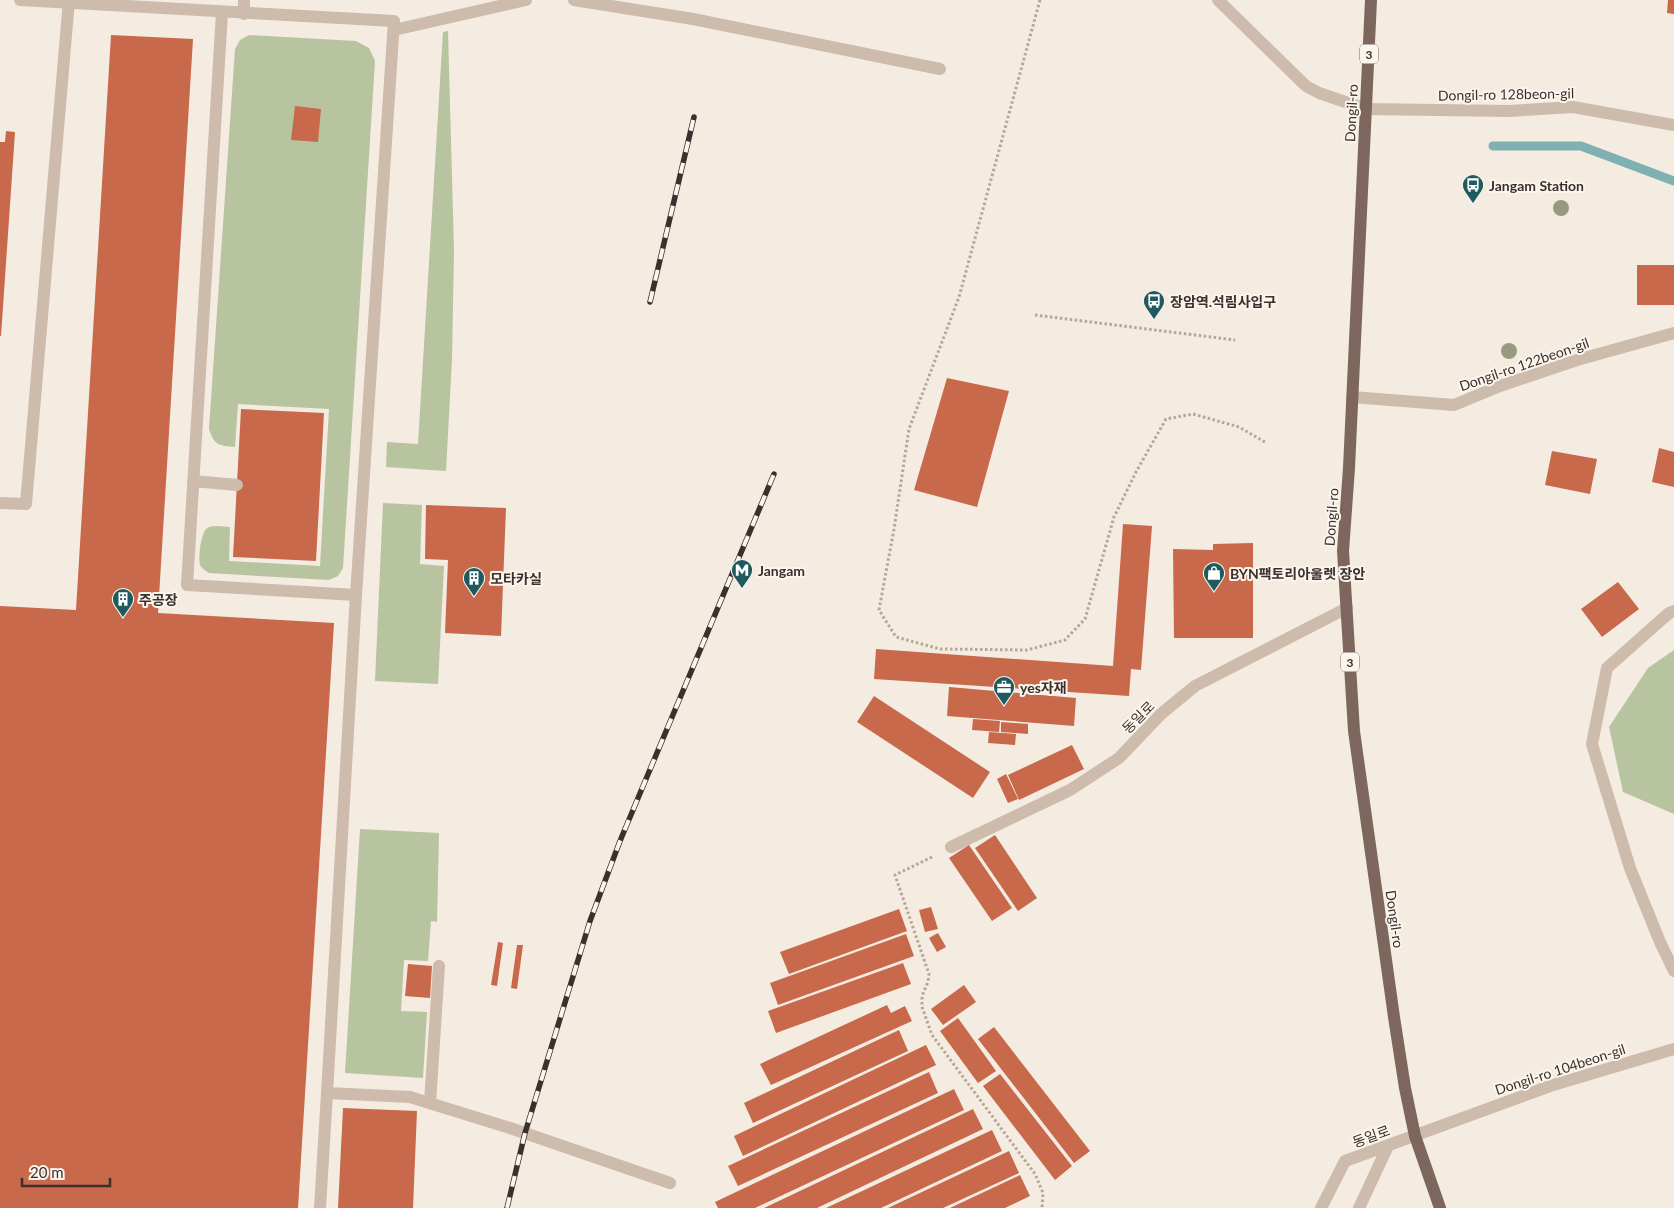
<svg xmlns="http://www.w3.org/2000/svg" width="1674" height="1208" font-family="Lato,'Noto Sans KR',sans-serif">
  <rect width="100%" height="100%" fill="#f4ebe1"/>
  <path fill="#b8c4a0" d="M448,31L454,250L452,360L446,471L386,467L387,442L418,444L443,32Z
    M249,35L356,41L369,48L375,61L343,568L338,576L329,580L209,573C205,570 202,569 200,565C198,558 201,534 206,529C212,524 223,527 230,527L229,561L320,566L329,409L238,404L235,447C219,446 214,445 209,429L235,49L240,40Z
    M383,503L422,505L420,564L444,566L438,684L375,681Z
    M1674,650V814L1623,792L1609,727L1648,668Z
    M360,829L439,833L437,922L431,921L428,961L404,960L401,1011L427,1012L423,1078L345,1073Z"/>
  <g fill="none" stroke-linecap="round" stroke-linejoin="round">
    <path stroke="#7fb0b2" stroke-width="9" d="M1493,146H1581L1674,181"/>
  </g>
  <path fill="#c8694b" d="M1668,0H1674V14L1667,13Z
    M111,35L193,39L158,613L334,623L298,1208H0V606L76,610Z
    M295,106L321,109L318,142L291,140Z
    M6,131L15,132L1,336H0V142H5Z
    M1637,265H1674V305H1637Z
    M947,378L1009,391L977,507L914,490Z
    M241,409L324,413L316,561L233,557Z
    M1659,448L1674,452V487L1652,482Z
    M1552,451L1597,459L1590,494L1545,485Z
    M426,505L506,508L501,636L445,633L448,560L425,559Z
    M1123,524L1152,526L1141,670L1131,669L1129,696L874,679L876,649L1113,666Z
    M1253,543V638H1174L1173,549L1213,550V544Z
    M1618,582L1639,609L1602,637L1581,609Z
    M949,687L1076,698L1074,726L947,716Z
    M874,696L990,772L973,798L857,722Z
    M973,719L1000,721L999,732L972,730Z
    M1001,722L1028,724V734L1001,732Z
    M989,732L1016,734L1015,745L988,743Z
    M1072,745L1084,769L1019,800L1008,775Z
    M1006,774L1018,799L1008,803L997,779Z
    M995,835L1037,898L1018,911L975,848Z
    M969,845L1012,908L992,921L949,858Z
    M931,907L938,929L925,932L919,910Z
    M899,909L907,931L789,974L780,952Z
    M938,933L946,947L937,952L929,938Z
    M906,934L914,956L778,1005L770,983Z
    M498,942L503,943L497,986L491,985Z
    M517,945H523L517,989L511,988Z
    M903,963L911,984L776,1033L768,1011Z
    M408,964L432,966L430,998L405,996Z
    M964,985L976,1002L943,1025L931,1009Z
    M887,1005L891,1013L905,1006L912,1021L771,1085L760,1064Z
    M958,1018L996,1071L978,1083L940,1031Z
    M994,1027L1090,1151L1074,1163L978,1039Z
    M899,1030L908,1051L753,1123L744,1103Z
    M926,1045L936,1065L743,1156L734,1136Z
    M929,1072L938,1093L738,1186L728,1166Z
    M1000,1074L1072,1166L1055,1180L983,1086Z
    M954,1089L964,1110L755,1208H718L715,1202Z
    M343,1108L417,1111L413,1208H338Z
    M973,1109L983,1129L817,1208H764Z
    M992,1130L1002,1151L881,1208H826Z
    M1009,1151L1019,1173L943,1208H888Z
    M1020,1175L1030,1196L1005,1208H950Z"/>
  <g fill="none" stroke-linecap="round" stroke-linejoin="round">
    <path stroke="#b9a596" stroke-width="3" stroke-dasharray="2.5 2.5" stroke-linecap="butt" d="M1040,0L959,297L909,429L894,529L879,610L896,637L940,649L1027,650L1065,640L1085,619L1114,517L1136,472L1166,419L1193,414L1239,427L1265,442
      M1035,315L1235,340
      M932,857L895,875L929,974L928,982L922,996V1007L932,1035L1035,1174L1043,1193L1042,1208"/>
    <path stroke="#cdbbac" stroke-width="12" d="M20,0L394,21L356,595L327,1093
      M574,0L693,19L940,69
      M1218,0L1306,86L1319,93L1366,109L1508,111L1573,107L1674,125
      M222,13L187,585L356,595
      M244,14V0
      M394,30L526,0
      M1352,397L1454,405L1500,386L1577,360L1674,333
      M193,481L237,485
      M0,503L26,504L69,0
      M1674,611L1669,613L1607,668L1592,744L1630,868L1660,942L1674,971
      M951,847L1070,790L1119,758L1161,714L1195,686L1347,608
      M430,1103L439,966
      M320,1208L327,1093L410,1097L510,1128L670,1183
      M1321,1208L1345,1161L1550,1086L1674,1049
      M1359,1208L1388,1146"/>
    <path stroke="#7d675c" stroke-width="12" d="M1371,0L1349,468L1343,551L1354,731L1394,1017L1405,1088L1415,1136L1440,1208"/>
    <g stroke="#3b302b" stroke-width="5.5">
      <path id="rail" d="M650,302L694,117
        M507,1208L525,1133L590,921L620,841L774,474"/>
    </g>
    <use href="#rail" stroke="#fbf5ee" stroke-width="4" stroke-dasharray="11" stroke-linecap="butt"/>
  </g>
  <g fill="#969b7f">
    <circle cx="1561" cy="208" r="8"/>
    <circle cx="1509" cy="351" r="8"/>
  </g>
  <defs>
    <g id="bus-pin" transform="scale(1.125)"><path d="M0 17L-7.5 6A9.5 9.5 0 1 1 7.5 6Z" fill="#1f5a5e" stroke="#fbf5ee"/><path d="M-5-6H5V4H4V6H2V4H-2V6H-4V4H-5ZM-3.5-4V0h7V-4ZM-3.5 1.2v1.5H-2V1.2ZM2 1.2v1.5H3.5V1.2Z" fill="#fff"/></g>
    <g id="metro-pin" transform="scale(1.125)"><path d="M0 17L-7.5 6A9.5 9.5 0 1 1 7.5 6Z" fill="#1f5a5e" stroke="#fbf5ee"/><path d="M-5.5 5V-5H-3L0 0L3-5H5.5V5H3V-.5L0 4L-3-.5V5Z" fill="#fff"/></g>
    <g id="shop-pin" transform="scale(1.125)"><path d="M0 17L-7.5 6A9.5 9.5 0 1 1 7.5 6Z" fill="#1f5a5e" stroke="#fbf5ee"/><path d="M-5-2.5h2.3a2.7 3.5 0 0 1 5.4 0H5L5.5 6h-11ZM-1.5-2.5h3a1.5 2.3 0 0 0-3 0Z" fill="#fff"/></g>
    <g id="building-pin" transform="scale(1.125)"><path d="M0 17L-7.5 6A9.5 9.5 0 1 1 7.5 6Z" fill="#1f5a5e" stroke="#fbf5ee"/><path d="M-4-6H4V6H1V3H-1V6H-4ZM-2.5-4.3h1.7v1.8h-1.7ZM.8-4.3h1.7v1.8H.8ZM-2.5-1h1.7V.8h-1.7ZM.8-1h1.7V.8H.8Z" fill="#fff"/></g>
    <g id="office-pin" transform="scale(1.125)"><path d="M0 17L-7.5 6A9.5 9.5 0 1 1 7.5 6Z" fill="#1f5a5e" stroke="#fbf5ee"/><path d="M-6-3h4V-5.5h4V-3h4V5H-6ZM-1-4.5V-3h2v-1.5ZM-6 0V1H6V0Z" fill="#fff"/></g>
  </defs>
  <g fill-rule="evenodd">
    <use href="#bus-pin" x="1473" y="185"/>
    <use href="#bus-pin" x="1154" y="301"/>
    <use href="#metro-pin" x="742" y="570"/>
    <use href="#shop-pin" x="1214" y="573"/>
    <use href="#building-pin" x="474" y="578"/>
    <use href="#building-pin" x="123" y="599"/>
    <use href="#office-pin" x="1004" y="687"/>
  </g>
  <g text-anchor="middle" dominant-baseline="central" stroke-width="4" stroke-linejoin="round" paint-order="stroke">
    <g fill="#fbf5ee" stroke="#756b66" stroke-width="1">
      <rect x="1360" y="44.5" width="18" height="19" rx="4"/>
      <rect x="1341" y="652.5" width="18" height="19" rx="4"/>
    </g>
    <g font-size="12" font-weight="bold" fill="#3b302b">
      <text x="1369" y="54">3</text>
      <text x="1350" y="662">3</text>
    </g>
    <g font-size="14" fill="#3b302b" stroke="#fbf5ee">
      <text transform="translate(1506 94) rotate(-1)">Dongil-ro 128beon-gil</text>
      <text transform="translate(1351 113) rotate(-87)">Dongil-ro</text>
      <text transform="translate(1524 364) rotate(-19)">Dongil-ro 122beon-gil</text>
      <text transform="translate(1331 517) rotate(-86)">Dongil-ro</text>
      <text transform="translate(1138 717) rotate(-45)">동일로</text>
      <text transform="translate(1395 919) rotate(82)">Dongil-ro</text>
      <text transform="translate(1560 1069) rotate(-18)">Dongil-ro 104beon-gil</text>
      <text transform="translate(1371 1136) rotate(-20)">동일로</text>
    </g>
    <g font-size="14" font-weight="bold" fill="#3b302b" stroke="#fbf5ee" text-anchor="start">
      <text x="1489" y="185">Jangam Station</text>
      <text x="1170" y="301">장암역.석림사입구</text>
      <text x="758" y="570">Jangam</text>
      <text x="1230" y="573">BYN팩토리아울렛 장안</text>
      <text x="490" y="578">모타카실</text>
      <text x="139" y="599">주공장</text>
      <text x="1020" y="687">yes자재</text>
    </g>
  </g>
  <path d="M22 1178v8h88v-8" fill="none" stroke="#3b302b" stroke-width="2.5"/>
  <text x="30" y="1178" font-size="15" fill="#3b302b" stroke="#fbf5ee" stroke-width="4" paint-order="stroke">20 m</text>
</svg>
